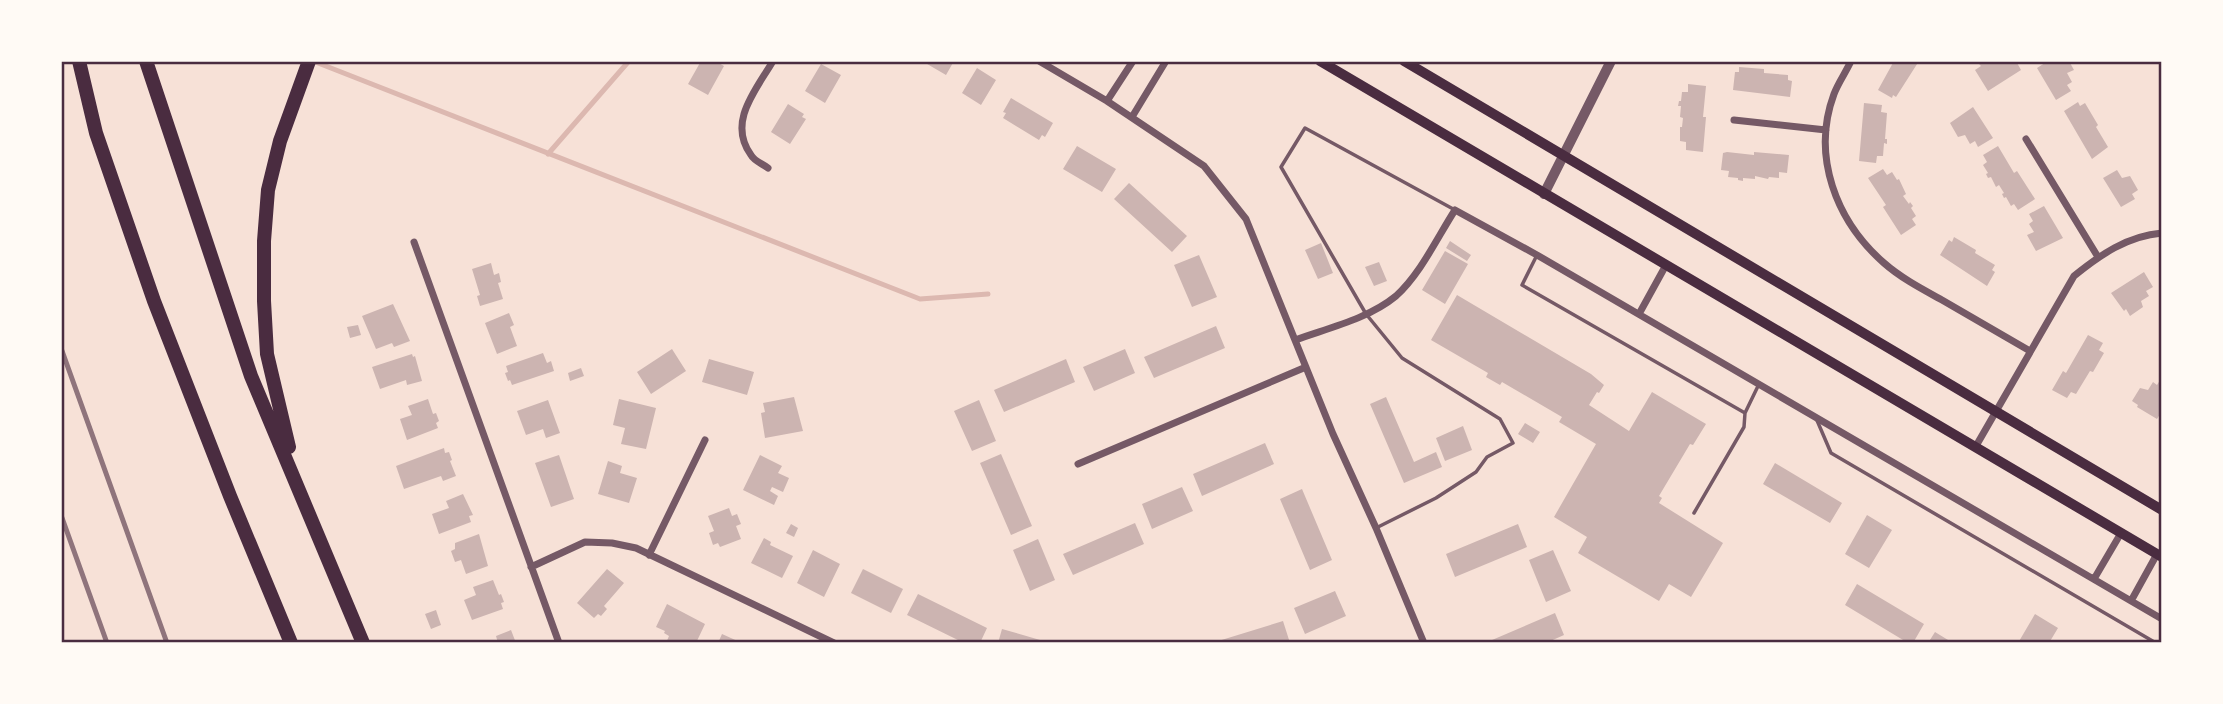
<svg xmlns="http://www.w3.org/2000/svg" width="2223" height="704" font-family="Rubik,sans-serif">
  <rect width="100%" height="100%" fill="#f7e1d7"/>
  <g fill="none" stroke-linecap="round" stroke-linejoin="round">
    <path stroke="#dcb8b0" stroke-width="5" d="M313,61L920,299L988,294
      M548,154L629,61"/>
  </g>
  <path fill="#ccb4b1" d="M701,61H715L724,66L708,95L688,84Z
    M922,61H954L946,75Z
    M1894,61H1919L1896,97L1893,95L1892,98L1878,90Z
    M1982,61L1985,63L1988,61H2016L2021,70L1988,91L1975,70L1981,66L1979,64Z
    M2048,61H2069L2074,70L2067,73L2072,82L2067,85L2071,91L2056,100L2037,68Z
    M821,64L841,75L825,103L805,91Z
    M1739,67L1764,69V73L1788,75V80L1792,81L1790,97L1733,90L1735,72H1739Z
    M977,68L996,80L981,105L962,93Z
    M1688,84L1706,86L1703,117H1706L1703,152L1686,150V142L1680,141V127H1682L1683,118L1680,117L1681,106H1678L1679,101H1681L1682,92H1688Z
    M1011,98L1053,123L1045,137L1042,135L1039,140L1003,118L1006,113L1003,112Z
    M2078,102L2080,106L2085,103L2098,125L2096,127L2108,147L2092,159L2064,111Z
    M1864,103L1882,105L1881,112L1887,113L1885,139H1887V144L1884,143L1883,156H1877L1876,163L1859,161Z
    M788,104L804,114L802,117L806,119L790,144L771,132Z
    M1973,107L1993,138L1978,147L1975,141L1970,144L1965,135L1958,137L1950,123Z
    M1077,146L1116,169L1102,192L1063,169Z
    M1998,146L2014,173L2017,171L2035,199L2018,210L2014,204L2011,206L2006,197L2004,198L2002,194L2004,193L1999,185L1996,187L1991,177L1988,178L1986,174L1988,173L1983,165L1987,162L1983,155Z
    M1727,152L1754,155V152L1789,155L1787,173L1779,172V178L1769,177L1768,179L1755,176V179L1743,178V181L1738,180V178L1728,177L1729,171L1721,170L1723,153Z
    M1883,169L1887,175L1892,172L1897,180L1899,179L1906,194L1903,196L1909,204L1910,202L1913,206L1911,208L1916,216L1912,219L1916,225L1901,235L1883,207L1886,205L1868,178Z
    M2117,170L2122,178L2130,176L2138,190L2132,194L2135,199L2121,207L2103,178Z
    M1129,183L1187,236L1172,252L1114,199Z
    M2044,206L2063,238L2036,251L2027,235L2034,232L2029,224L2033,221L2029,214Z
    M1954,237L1976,250L1975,253L1995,265L1992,270L1995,272L1987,286L1940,255L1949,240L1952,242Z
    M1450,241L1471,255L1467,261L1446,248Z
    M1321,243L1333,273L1318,279L1305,250Z
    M1445,251L1468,264L1445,304L1422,290Z
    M1199,255L1217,297L1192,307L1174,265Z
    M1379,262L1387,281L1374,286L1365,267Z
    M491,263L494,275L499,273L501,282L498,283L503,299L480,306L477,296L480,295L472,269Z
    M2144,272L2153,287L2146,291L2149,296L2141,301L2143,307L2130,316L2126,309L2124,311L2111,293Z
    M1457,295L1591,374L1604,385L1599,393L1597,392L1589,405L1629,431L1652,392L1706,424L1693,445L1690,444L1659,496L1662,498L1659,503L1723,543L1691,597L1669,584L1659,601L1578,553L1587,537L1554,517L1596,444L1559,422L1562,417L1502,382L1500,385L1486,377L1488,373L1431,340Z
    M393,304L410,341L394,347L392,343L376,349L362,316Z
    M509,313L514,325L510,327L517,346L497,354L485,323Z
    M358,325L361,335L350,338L347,327Z
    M1216,326L1225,348L1154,378L1144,357Z
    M2088,335L2103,343L2099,350L2104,353L2093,372L2090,371L2076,394L2071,392L2067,398L2052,390L2063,371L2066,373Z
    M672,349L686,371L651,394L637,372Z
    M1125,349L1135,373L1094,391L1083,367Z
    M543,353L547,363L551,361L554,371L512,385L510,380L508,381L505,373L508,372L506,366Z
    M412,354L413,357L415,356L422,381L407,385L406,380L380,389L372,367Z
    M709,359L754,372L747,395L702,382Z
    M1066,359L1075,382L1004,412L994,390Z
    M581,368L584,376L570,381L568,373Z
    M2162,377V411L2157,419L2137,407L2138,405L2132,401L2140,388L2148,390L2153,382L2157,385Z
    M794,397L803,431L765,438L761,413L765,412L763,403Z
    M1386,397L1414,462L1436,452L1442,467L1404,483L1370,404Z
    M428,399L433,414L436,413L439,421L436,423L438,428L407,440L400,419L412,415L408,406Z
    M619,399L656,408L646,449L621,444L625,428L613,425Z
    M548,400L560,433L546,438L543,429L526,435L517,411Z
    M979,400L996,441L972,451L954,411Z
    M1525,423L1540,432L1533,443L1518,434Z
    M1463,426L1472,450L1445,461L1436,438Z
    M1265,443L1274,464L1202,496L1193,474Z
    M444,448L445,453L449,452L452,460L450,461L456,476L443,481L441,476L404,489L396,466Z
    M1001,454L1032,526L1011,535L980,463Z
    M559,455L574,499L551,507L535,463Z
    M760,455L782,466L778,473L789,478L783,492L772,487L770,491L778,496L774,505L743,490Z
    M608,461L622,466L620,473L637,478L629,503L598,494Z
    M1775,463L1842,503L1830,523L1763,484Z
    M1182,487L1193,511L1152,529L1142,504Z
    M1302,489L1332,560L1310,570L1280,499Z
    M463,494L473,515L469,516L471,522L439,534L432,514L449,508L446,501Z
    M729,508L732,516L737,514L741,524L736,526L741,539L720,547L718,543L713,545L709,533L714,531L708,516Z
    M1867,515L1892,530L1869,568L1845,554Z
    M1135,523L1144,544L1073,575L1063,554Z
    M791,524L798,528L794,537L786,533Z
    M1518,524L1527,547L1455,577L1446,554Z
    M479,534L488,566L466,574L461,560L455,562L451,551L455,549V543Z
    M764,538L771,542L770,545L793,556L782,578L751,563Z
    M1038,539L1055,580L1030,591L1013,550Z
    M813,550L840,564L824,597L797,583Z
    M1553,550L1571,591L1546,602L1529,560Z
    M607,569L624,583L604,606L607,609L601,616L598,614L594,618L577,603Z
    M863,569L903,589L891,613L851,593Z
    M493,580L499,595L501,594L504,602L501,603L503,609L472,620L464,600L476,595L473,587Z
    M1857,584L1924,624L1913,643H1908L1845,605Z
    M1335,591L1346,616L1305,634L1294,608Z
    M918,594L987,628L980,643H964L907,615Z
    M667,604L705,624L696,643L687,640L685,643H666L669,636L664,633L665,631L656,627Z
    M436,610L441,625L431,629L425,614Z
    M1555,613L1564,635L1546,643H1485Z
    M2035,614L2058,628L2049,643H2018Z
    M1283,621L1290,643H1215V642Z
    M1002,629L1047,642V643H998Z
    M511,630L516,643H498L496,636Z
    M1935,632L1953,643H1928Z
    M722,634L742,643H718Z"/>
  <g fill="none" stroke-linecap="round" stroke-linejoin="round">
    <path stroke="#755966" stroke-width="3.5" d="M1536,257L1522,285L1745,413
      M1816,418L1831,453L2156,643
      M1694,513L1744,427L1745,413L1759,384
      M1378,527L1436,498L1476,472L1487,457L1513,443L1500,419L1402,358L1366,314L1281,167L1305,128L1455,210"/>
    <path stroke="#755966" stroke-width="7" d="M1039,61L1107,101L1204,166L1246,219L1333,434L1376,528L1424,643
      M1851,61C1846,72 1838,83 1834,94C1811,156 1836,221 1884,263C1901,278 1922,289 1942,300C1971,317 2001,334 2030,351
      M1107,101L1133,61
      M1132,117L1166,61
      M1734,120L1826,130
      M2026,139L2098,257
      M768,168C763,164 754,161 751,155C727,122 756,90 773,61
      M414,242L559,643
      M1639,314L1666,265
      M1295,340C1328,328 1368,319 1396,296C1421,273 1437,238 1455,210L1537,255L2162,619
      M1976,446L2074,276C2100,255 2127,236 2162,233
      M1078,464L1306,367
      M649,555L705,440
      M531,567L585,542L612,543L636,548L834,643
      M2094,579L2121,533
      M2131,601L2157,554"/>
    <path stroke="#755966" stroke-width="10" d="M1544,194L1611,61"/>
    <path stroke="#4a2c40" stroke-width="10" d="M1320,61L2162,557
      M1404,61L2162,510"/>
    <path stroke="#4a2c40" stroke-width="14" d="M79,61L96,133L154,301L230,496L291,643
      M146,61L251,376L363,643
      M289,447L267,354L264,301V241L268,190L280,141L309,61"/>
    <path stroke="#8f747c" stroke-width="5" d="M61,348L167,643
      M61,515L107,643"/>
  </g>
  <rect width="2223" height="704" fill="none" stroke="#fffaf5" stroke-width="126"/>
  <rect x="63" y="63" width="2097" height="578" fill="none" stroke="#4a2c40" stroke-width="2.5"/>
</svg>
